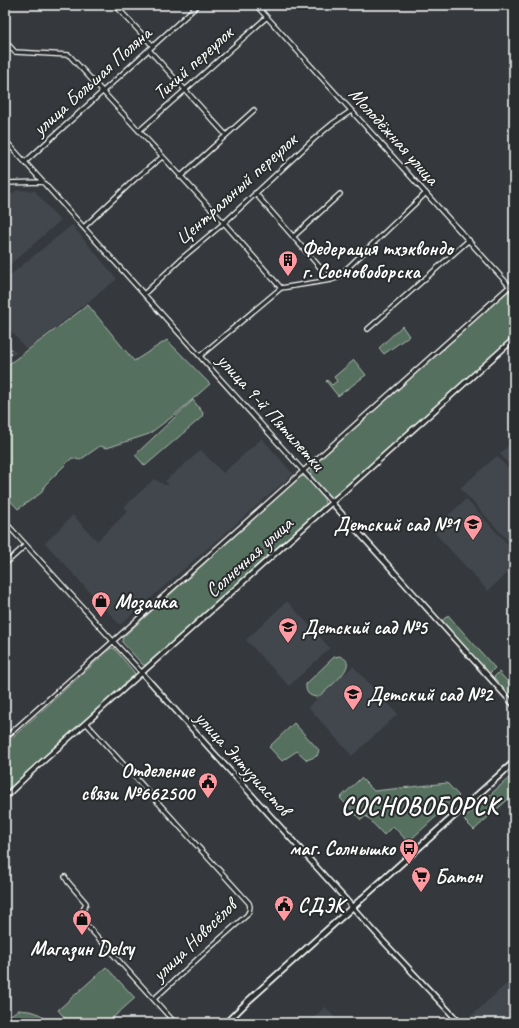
<svg xmlns="http://www.w3.org/2000/svg" width="519" height="1028" font-family="Caveat,sans-serif">
  <rect width="100%" height="100%" fill="#35383c"/>
  <filter id="ink" filterUnits="userSpaceOnUse"><feTurbulence type="fractalNoise" baseFrequency=".025" numOctaves="2"/><feDisplacementMap in="SourceGraphic" scale="8" xChannelSelector="R" yChannelSelector="G"/><feConvolveMatrix kernelMatrix="1 2 1 2 8 2 1 2 1" color-interpolation-filters="sRGB"/></filter>
  <g filter="url(#ink)">
    <path fill="#42464d" d="M17,190L35,191L60,221L5,269V199Z
      M72,225L117,279L27,350L5,324V279Z
      M5,338L16,353L5,360Z
      M262,438L293,474L120,625L45,543L73,515L97,541L128,511L124,507L154,479L165,485H169L165,481L201,450L223,473Z
      M514,440V470L500,454Z
      M497,456L514,475V541L511,544L460,488Z
      M466,499L514,551V567L488,591L432,530Z
      M287,601L330,648L289,686L246,640Z
      M353,666L398,714L352,756L308,707Z
      M514,977V1023H475L470,1017Z
      M325,1007L340,1023H308Z"/>
    <path fill="#56705f" stroke="#aab8af" d="M508,290L514,297V335L340,492L332,497L329,495L311,475L310,468Z
      M88,305L134,361L167,340L210,384L177,413L149,434L107,448L100,446L80,460L72,458L45,485L41,493L18,509L5,495V367Z
      M402,326L409,336L384,354L379,348Z
      M354,360L366,375L338,396L326,381L327,380L332,385L337,381L334,377Z
      M193,400L203,413L202,417L145,466L135,455Z
      M301,476L306,477L324,499L325,503L323,506L148,665H143L122,642L123,637Z
      M448,615L495,668L489,674L442,621Z
      M111,648H114L134,672L135,675L133,677L5,792V744Z
      M340,656C341,657 346,659 346,660C354,669 325,691 318,697C309,697 305,692 306,684L334,657Z
      M499,672L514,689V702L493,678Z
      M294,723L319,750L317,756L307,760L297,751L282,761L269,747Z
      M510,777L514,781V794L474,830L463,819Z
      M361,778L374,791L447,783L459,796L408,842L393,826L384,835L366,816L361,820L340,798Z
      M106,967L135,998L107,1023H69L58,1010Z
      M18,1010C31,1011 41,1011 47,1023H5L6,1018Z"/>
    <g fill="none" stroke-linecap="round" stroke-linejoin="round">
      <g stroke="#fff" stroke-width="6">
        <path id="minor" d="M115,5L153,46
          M256,5L514,291
          M5,41L15,52L69,55L224,223L281,288
          M149,50L226,135
          M139,131L267,17
          M5,140L332,503
          M25,162L198,5
          M180,177L254,110
          M5,183L43,182
          M255,193L331,280
          M84,227L134,180L162,157
          M293,237L340,194
          M144,294L181,259L224,223L314,139L332,124L351,111
          M368,329L469,240
          M200,356L281,288L331,280L337,278L426,193
          M5,522L142,673
          M5,564L26,545
          M86,723L249,903C251,908 250,911 247,915L204,953L154,999
          M5,738L510,286
          M65,877L68,882L86,903L82,913L83,921L175,1023"/>
      </g>
      <g stroke="#fff" stroke-width="7">
        <path id="tertiary" d="M510,286L514,282
          M332,503L514,705
          M142,673L383,941L460,1023
          M5,797L31,772L514,339"/>
      </g>
      <g stroke="#fff" stroke-width="8">
        <path id="secondary" d="M226,1023L248,1001L514,762"/>
      </g>
      <use href="#minor" stroke="#2a2d2e" stroke-width="3.5"/>
      <use href="#tertiary" stroke="#2a2d2e" stroke-width="4"/>
      <use href="#secondary" stroke="#2a2d2e" stroke-width="4.5"/>
    </g>
  </g>
  <defs>
    <g id="building-pin" transform="scale(1)"><path d="M0 17L-7.5 6A9.5 9.5 0 1 1 7.5 6Z" fill="#ff9aa2" stroke="#2a2d2e"/><path d="M-4-6H4V6H1V3H-1V6H-4ZM-2.5-4.3h1.7v1.8h-1.7ZM.8-4.3h1.7v1.8H.8ZM-2.5-1h1.7V.8h-1.7ZM.8-1h1.7V.8H.8Z" fill="#111"/></g>
    <g id="school-pin" transform="scale(1)"><path d="M0 17L-7.5 6A9.5 9.5 0 1 1 7.5 6Z" fill="#ff9aa2" stroke="#2a2d2e"/><path d="M0-5L7-2L0 1L-7-2ZM-4 1L0 2.5L4 1V4Q0 6-4 4Z" fill="#111"/></g>
    <g id="shop-pin" transform="scale(1)"><path d="M0 17L-7.5 6A9.5 9.5 0 1 1 7.5 6Z" fill="#ff9aa2" stroke="#2a2d2e"/><path d="M-5-2.5h2.3a2.7 3.5 0 0 1 5.4 0H5L5.5 6h-11ZM-1.5-2.5h3a1.5 2.3 0 0 0-3 0Z" fill="#111"/></g>
    <g id="civic-pin" transform="scale(1)"><path d="M0 17L-7.5 6A9.5 9.5 0 1 1 7.5 6Z" fill="#ff9aa2" stroke="#2a2d2e"/><path d="M-.6-6.5H3V-4.5H.6V-3L4-1V1h2V6H-6V1h2V-1L-.6-3ZM-1.2 2.5V6h2.4V2.5Z" fill="#111"/></g>
    <g id="bus-pin" transform="scale(1)"><path d="M0 17L-7.5 6A9.5 9.5 0 1 1 7.5 6Z" fill="#ff9aa2" stroke="#2a2d2e"/><path d="M-5-6H5V4H4V6H2V4H-2V6H-4V4H-5ZM-3.5-4V0h7V-4ZM-3.5 1.2v1.5H-2V1.2ZM2 1.2v1.5H3.5V1.2Z" fill="#111"/></g>
    <g id="supermarket-pin" transform="scale(1)"><path d="M0 17L-7.5 6A9.5 9.5 0 1 1 7.5 6Z" fill="#ff9aa2" stroke="#2a2d2e"/><path d="M-6-5.5h2.5l.6 2H6L4.5 2H-2.5L-4.4-4H-6ZM-1.5 3.2a1.3 1.3 0 1 0 .1 0ZM3 3.2a1.3 1.3 0 1 0 .1 0Z" fill="#111"/></g>
  </defs>
  <g fill-rule="evenodd">
    <use href="#building-pin" x="288" y="260"/>
    <use href="#school-pin" x="473" y="524"/>
    <use href="#shop-pin" x="101" y="601"/>
    <use href="#school-pin" x="288" y="627"/>
    <use href="#school-pin" x="353" y="694"/>
    <use href="#civic-pin" x="208" y="782"/>
    <use href="#bus-pin" x="409" y="848"/>
    <use href="#supermarket-pin" x="421" y="876"/>
    <use href="#civic-pin" x="284" y="905"/>
    <use href="#shop-pin" x="82" y="919"/>
  </g>
  <g text-anchor="middle" dominant-baseline="central" stroke-width="4" stroke-linejoin="round" paint-order="stroke">
    <g font-size="20" fill="#fff" stroke="#2a2d2e">
      <text transform="translate(193 63) rotate(-42)">Тихий переулок</text>
      <text transform="translate(92 81) rotate(-42)">улица Большая Поляна</text>
      <text transform="translate(394 136) rotate(48)">Молодёжная улица</text>
      <text transform="translate(236 189) rotate(-42)">Центральный переулок</text>
      <text transform="translate(271 412) rotate(48)">улица 9-й Пятилетки</text>
      <text transform="translate(249 557) rotate(-42)">Солнечная улица</text>
      <text transform="translate(243 763) rotate(48)">улица Энтузиастов</text>
      <text transform="translate(194 940) rotate(-44)">улица Новосёлов</text>
    </g>
    <g font-size="20" font-weight="bold" fill="#fff" stroke="#2a2d2e" text-anchor="start">
      <text x="302" y="248">Федерация тхэквондо<tspan x="302" dy="23">г. Сосновоборска</tspan></text>
      <text x="459" y="524" text-anchor="end">Детский сад №1</text>
      <text x="115" y="601">Мозаика</text>
      <text x="302" y="627">Детский сад №5</text>
      <text x="367" y="694">Детский сад №2</text>
      <text x="194" y="770" text-anchor="end">Отделение<tspan x="194" dy="23">связи №662500</tspan></text>
      <text x="395" y="848" text-anchor="end">маг. Солнышко</text>
      <text x="435" y="876">Батон</text>
      <text x="298" y="905">СДЭК</text>
      <text x="82" y="948" text-anchor="middle">Магазин Delsy</text>
    </g>
    <g font-size="24" font-weight="bold" letter-spacing="1" fill="#fff" stroke="#2a2d2e">
      <text x="420" y="806">СОСНОВОБОРСК</text>
    </g>
  </g>
  <rect width="519" height="1028" fill="none" stroke="#2a2d2e" stroke-width="20"/>
  <rect x="10" y="10" width="499" height="1008" fill="none" stroke="#fff" stroke-width="1.5" filter="url(#ink)"/>
</svg>
